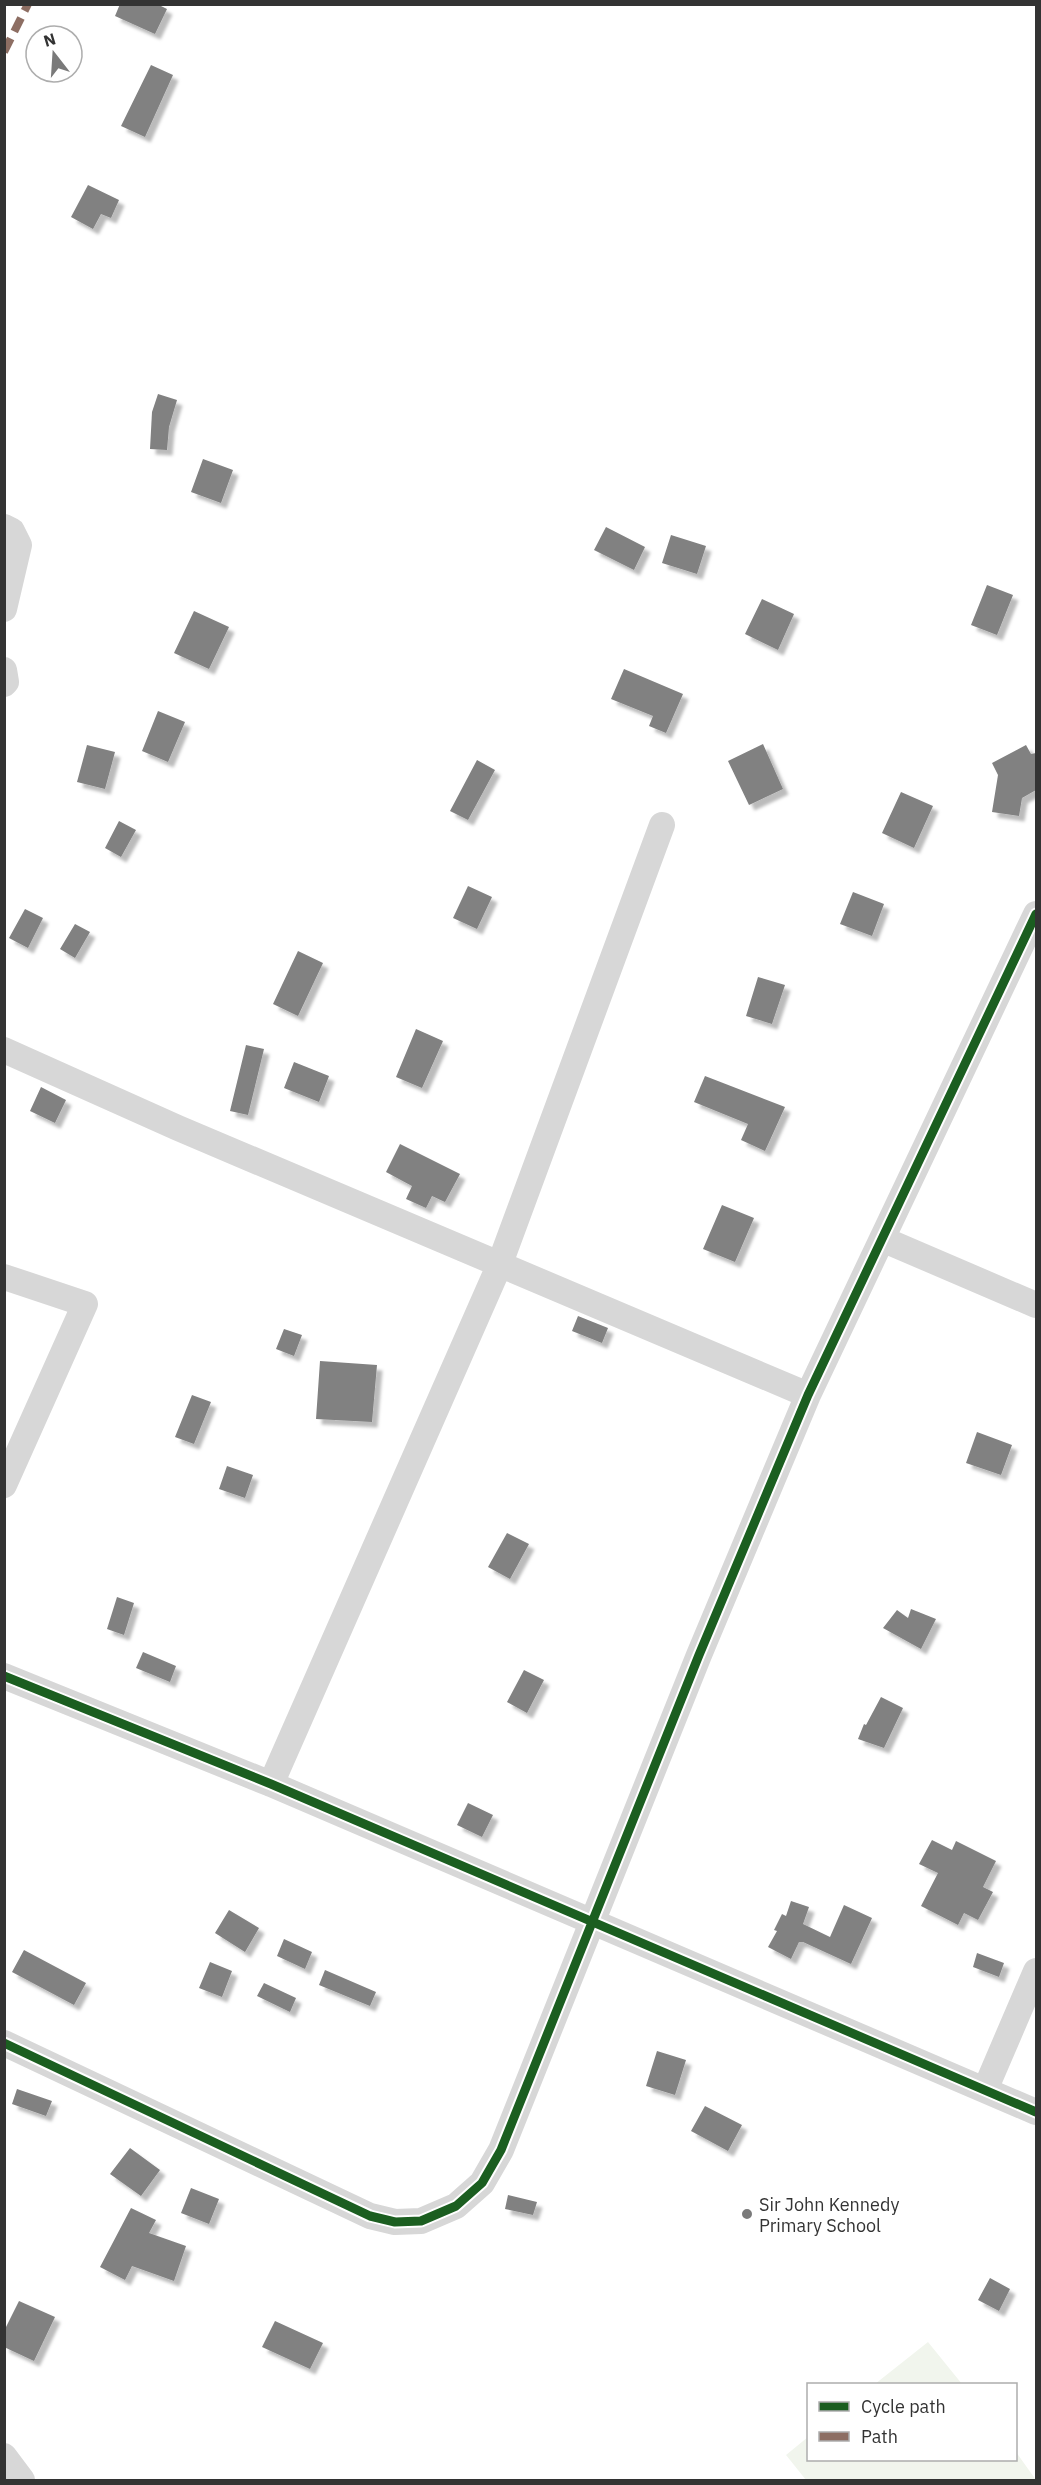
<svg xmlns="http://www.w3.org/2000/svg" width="1041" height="2485" font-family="'IBM Plex Sans',sans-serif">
  <defs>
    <filter id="shadow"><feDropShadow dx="5.5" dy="5.5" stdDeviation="1.5" flood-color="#0004"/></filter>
  </defs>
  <rect width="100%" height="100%" fill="#fff"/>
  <path fill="#f1f5ed" d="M928,2342L962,2384H875Z
    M808,2437V2460H1016V2452L1036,2480H806L786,2455Z"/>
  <path fill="#818181" filter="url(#shadow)" d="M120,4H157L167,9L155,34L115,16Z
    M151,65L173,75L145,137L121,126Z
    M88,185L119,200L111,218L101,214L93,229L71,217Z
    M158,394L177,400L169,427L167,450L150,449L152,412Z
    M203,459L233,470L221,503L191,492Z
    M606,527L645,547L634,570L594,550Z
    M671,535L706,546L697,574L662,563Z
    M987,585L1013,595L997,635L971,625Z
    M762,599L794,614L778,650L745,634Z
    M194,611L229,627L209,669L174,653Z
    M624,669L683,694L666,733L649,726L653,716L611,699Z
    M158,711L185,722L168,762L142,751Z
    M763,744L783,789L749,805L728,761Z
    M87,745L115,752L105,789L77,782Z
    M1026,745L1031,754L1036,753V790L1022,798L1019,816L992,812L998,775L992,763Z
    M477,760L495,770L468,820L450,811Z
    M901,792L933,806L914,848L882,833Z
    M119,821L136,830L121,857L105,848Z
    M468,886L492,897L477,929L453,918Z
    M853,892L884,904L872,936L840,924Z
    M25,909L43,918L28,948L9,938Z
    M75,924L90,932L75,958L60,949Z
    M298,951L323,963L298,1016L273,1004Z
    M758,977L785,985L772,1024L746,1016Z
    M416,1029L443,1041L422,1088L396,1077Z
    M246,1045L264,1049L248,1115L230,1111Z
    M294,1062L329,1076L319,1102L284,1088Z
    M705,1076L785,1107L765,1151L741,1140L748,1124L694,1102Z
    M41,1087L66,1100L55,1123L30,1111Z
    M400,1144L460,1174L445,1202L432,1196L426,1208L406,1199L412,1186L386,1172Z
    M722,1205L754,1218L735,1262L703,1249Z
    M578,1316L608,1328L602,1343L572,1331Z
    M284,1329L302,1335L294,1356L276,1349Z
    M320,1361L377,1365L372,1422L316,1419Z
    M192,1395L211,1402L194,1444L175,1437Z
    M977,1432L1012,1445L1001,1475L966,1463Z
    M227,1466L253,1475L245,1498L219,1489Z
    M507,1533L529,1544L510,1579L488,1567Z
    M117,1597L134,1603L124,1635L107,1629Z
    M911,1609L936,1619L921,1649L883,1628L897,1610L908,1618Z
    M143,1652L176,1666L170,1682L136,1668Z
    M524,1670L544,1680L527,1713L507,1702Z
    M881,1697L903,1708L884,1748L858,1739L864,1724L866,1725Z
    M468,1803L493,1815L482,1837L457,1825Z
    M932,1840L952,1850L956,1841L996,1861L983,1887L993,1892L978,1920L964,1913L958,1925L921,1906L938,1873L919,1864Z
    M791,1901L809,1907L803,1924L830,1937L844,1905L872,1918L851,1964L803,1942H799L791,1959L768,1947L777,1931L774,1930L782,1914L786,1916Z
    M229,1910L259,1928L245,1952L215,1933Z
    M284,1939L312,1952L305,1969L277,1956Z
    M24,1950L86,1983L74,2005L12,1972Z
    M977,1953L1004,1963L999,1977L973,1967Z
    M210,1962L232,1971L222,1997L199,1988Z
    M325,1970L376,1992L370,2006L319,1985Z
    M264,1983L296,1998L290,2012L257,1996Z
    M657,2051L686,2060L675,2095L646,2086Z
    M17,2089L52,2101L46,2116L12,2104Z
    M705,2106L742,2125L728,2151L691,2131Z
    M130,2148L160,2170L141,2196L110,2174Z
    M191,2188L219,2199L209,2224L181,2213Z
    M508,2195L537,2202L533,2215L505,2209Z
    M131,2208L156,2220L149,2233L186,2246L174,2281L132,2266L125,2280L100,2267Z
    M990,2278L1010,2289L999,2311L978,2300Z
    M19,2301L55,2317L34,2361L4,2347V2331Z
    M275,2321L323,2343L310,2369L262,2347Z"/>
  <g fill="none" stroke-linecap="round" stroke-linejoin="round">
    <path stroke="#d7d7d7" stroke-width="26" d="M4,527L12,531L19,545L4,609
      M4,670L6,682L4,684
      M4,1050L178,1128L808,1395
      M882,1239L1036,1305
      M4,1277L85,1304L4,1485
      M4,1676L271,1784L1036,2112
      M271,1784L499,1266L662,825
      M4,2043L370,2216L395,2222L421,2221L456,2206L482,2183L501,2150L699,1655L808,1395L1036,914
      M985,2090L1036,1971
      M4,2456L22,2480"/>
    <path stroke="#8d6e63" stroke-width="8" stroke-dasharray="15 8" stroke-linecap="butt" d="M4,52L28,4"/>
    <g stroke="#fff" stroke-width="13">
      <path id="cycleway" d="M4,1676L271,1784L1036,2112
        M4,2043L370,2216L395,2222L421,2221L456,2206L482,2183L501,2150L699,1655L808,1395L1036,914"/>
    </g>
    <use href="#cycleway" stroke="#1b5e20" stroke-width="9"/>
  </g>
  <circle fill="#7a7a7a" stroke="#fff" stroke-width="2" cx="747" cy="2214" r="6"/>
  <g text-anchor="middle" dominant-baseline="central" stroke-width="6" stroke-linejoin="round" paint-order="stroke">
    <g font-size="18" fill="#333" stroke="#fff" text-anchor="start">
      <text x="759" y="2204">Sir John Kennedy<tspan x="759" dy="21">Primary School</tspan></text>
    </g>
  </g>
  <rect width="1041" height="2485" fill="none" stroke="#333333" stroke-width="12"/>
  <rect x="807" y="2383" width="210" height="78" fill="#ffffff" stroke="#adadad" stroke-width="1.5"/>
  <rect x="819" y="2402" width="30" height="9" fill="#1b5e20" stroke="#adadad" stroke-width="1.5"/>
  <text x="861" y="2413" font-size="18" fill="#333333">Cycle path</text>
  <rect x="819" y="2432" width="30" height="9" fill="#8d6e63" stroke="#adadad" stroke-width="1.5"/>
  <text x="861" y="2443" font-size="18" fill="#333333">Path</text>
  <g transform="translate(54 54) rotate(343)"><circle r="28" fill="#ffffff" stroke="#adadad" stroke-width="1.5"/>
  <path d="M0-4.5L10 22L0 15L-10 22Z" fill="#7a7a7a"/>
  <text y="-9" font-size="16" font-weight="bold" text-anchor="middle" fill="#333333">N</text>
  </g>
</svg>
